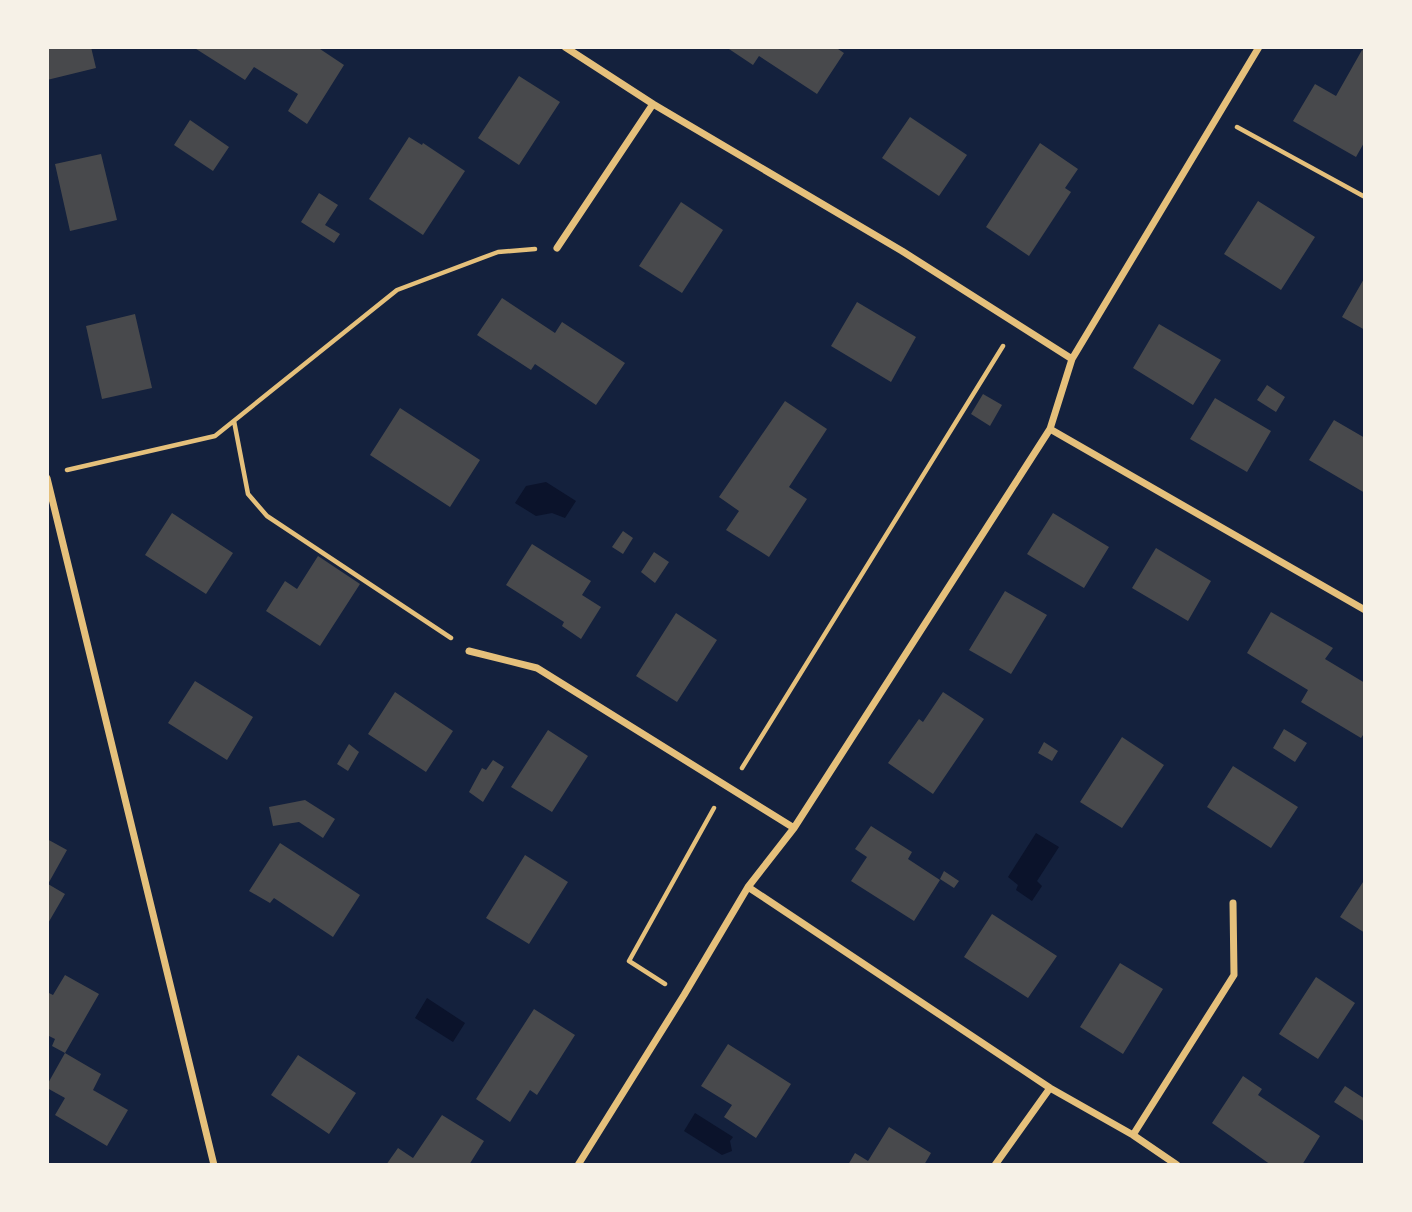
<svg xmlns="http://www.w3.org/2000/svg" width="1412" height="1212" font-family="'PT Sans',sans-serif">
  <rect width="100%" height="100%" fill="#14213d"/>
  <path fill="#0b132b" d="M546,482L576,501L565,518L552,513L536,516L515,503L526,486Z
    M1036,833L1059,847L1037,881L1042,886L1032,901L1016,890L1018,885L1008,877Z
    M427,998L465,1023L453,1042L415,1018Z
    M695,1113L733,1137L730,1141L732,1151L722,1155L684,1131Z"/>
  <path fill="#48494c" d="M47,47H91L96,68L47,80Z
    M193,47H317L344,65L307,124L288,111L298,94L254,67L245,80Z
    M726,47H835L844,53L817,94L759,56L753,65Z
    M1362,50L1365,51V141L1356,157L1293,121L1315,84L1336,96Z
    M519,76L560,102L519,165L478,138Z
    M910,117L967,155L939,196L882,158Z
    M190,120L229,147L213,171L174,145Z
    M409,137L422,145L423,143L465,171L423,235L369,199Z
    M1040,143L1078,169L1065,188L1071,192L1029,256L986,227Z
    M101,154L117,220L70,231L55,164Z
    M319,193L338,205L325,225L340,234L334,243L301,222Z
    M1258,201L1315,237L1281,290L1224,254Z
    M681,202L723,230L682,293L639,266Z
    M1365,277V330L1342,317Z
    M502,298L555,333L562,322L625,363L596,405L535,364L531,370L477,335Z
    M857,302L916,337L891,382L831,346Z
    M135,314L152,388L102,399L86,326Z
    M1159,324L1221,360L1193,405L1133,368Z
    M1267,385L1285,397L1276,412L1257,400Z
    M983,394L1002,405L990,426L971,414Z
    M1215,398L1271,431L1247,472L1190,439Z
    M785,401L827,429L789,487L807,499L769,557L726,530L739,511L719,497Z
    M400,408L480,460L450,507L370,455Z
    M1334,420L1365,438V493L1309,460Z
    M172,513L233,553L206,594L145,555Z
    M1053,513L1109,547L1084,588L1027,554Z
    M623,531L633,538L623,554L612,547Z
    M532,544L591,581L582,595L601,607L581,639L562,626L564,622L506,585Z
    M1156,548L1211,581L1188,621L1132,588Z
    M654,552L669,562L655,583L641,572Z
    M318,556L360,584L320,646L266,611L285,581L297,589Z
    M1005,591L1047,615L1011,674L969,650Z
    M1271,612L1333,648L1325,659L1365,683V732L1361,738L1301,702L1308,690L1247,653Z
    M676,613L717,640L677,702L636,676Z
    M195,681L253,717L227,760L168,723Z
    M395,692L453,731L426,772L368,734Z
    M943,692L984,719L933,794L888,763L919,719L923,722Z
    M1284,729L1307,743L1295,762L1273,748Z
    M548,730L588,756L552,812L511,787Z
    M1122,737L1164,765L1122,828L1080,802Z
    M1044,742L1058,751L1052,761L1038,753Z
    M349,744L359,752L348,771L337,764Z
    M493,760L504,767L483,802L469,792L482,768L486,770Z
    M1233,766L1298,807L1271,848L1207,807Z
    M305,800L335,819L323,838L299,822L273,826L269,807Z
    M871,826L912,852L908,859L940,880L914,921L851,881L867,857L855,849Z
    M47,839L67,850L48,884L65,894L47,925Z
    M280,843L360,895L333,937L274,898L270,903L249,891Z
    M525,855L568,882L529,944L486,918Z
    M944,871L959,881L954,888L940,879Z
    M1365,879V933L1340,917Z
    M992,914L1057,956L1028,998L964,957Z
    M1120,963L1163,989L1123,1054L1080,1027Z
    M65,975L99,994L65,1053L52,1046L55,1039L47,1035V992L53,995Z
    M1316,977L1355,1003L1318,1059L1279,1034Z
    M534,1009L575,1035L537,1095L530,1090L510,1122L476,1099Z
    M728,1044L791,1084L756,1138L724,1117L732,1105L701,1086Z
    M65,1053L101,1074L93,1090L128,1110L107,1146L55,1115L65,1098L47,1088V1085Z
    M298,1055L356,1093L329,1134L271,1095Z
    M1243,1076L1262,1089L1258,1095L1320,1136L1302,1165H1271L1212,1123Z
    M1345,1086L1365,1099V1122L1334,1102Z
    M442,1115L484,1141L469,1165H386L398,1148L413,1158Z
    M889,1127L931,1153L924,1165H848L855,1153L868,1161Z"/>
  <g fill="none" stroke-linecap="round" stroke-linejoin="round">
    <path stroke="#e5c07b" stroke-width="4.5" d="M1237,127L1365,197
      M234,421L248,494L267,516L451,638
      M67,470L215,436L397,290L498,252L535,249
      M742,768L1003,346
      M665,984L629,961L714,808"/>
    <path stroke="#e5c07b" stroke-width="7" d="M565,47L653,104L902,251L1072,359
      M557,248L653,104
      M1050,429L1365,610
      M47,478L214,1165
      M469,651L537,668L794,828
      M748,887L1050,1088L1133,1135L1177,1165
      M1133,1135L1234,975L1233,903
      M578,1165L684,995L748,887L794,828L1050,429L1072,359L1259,47
      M995,1165L1050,1088"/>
  </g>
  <rect width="1412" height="1212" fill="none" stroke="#f6f1e7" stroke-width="98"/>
</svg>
